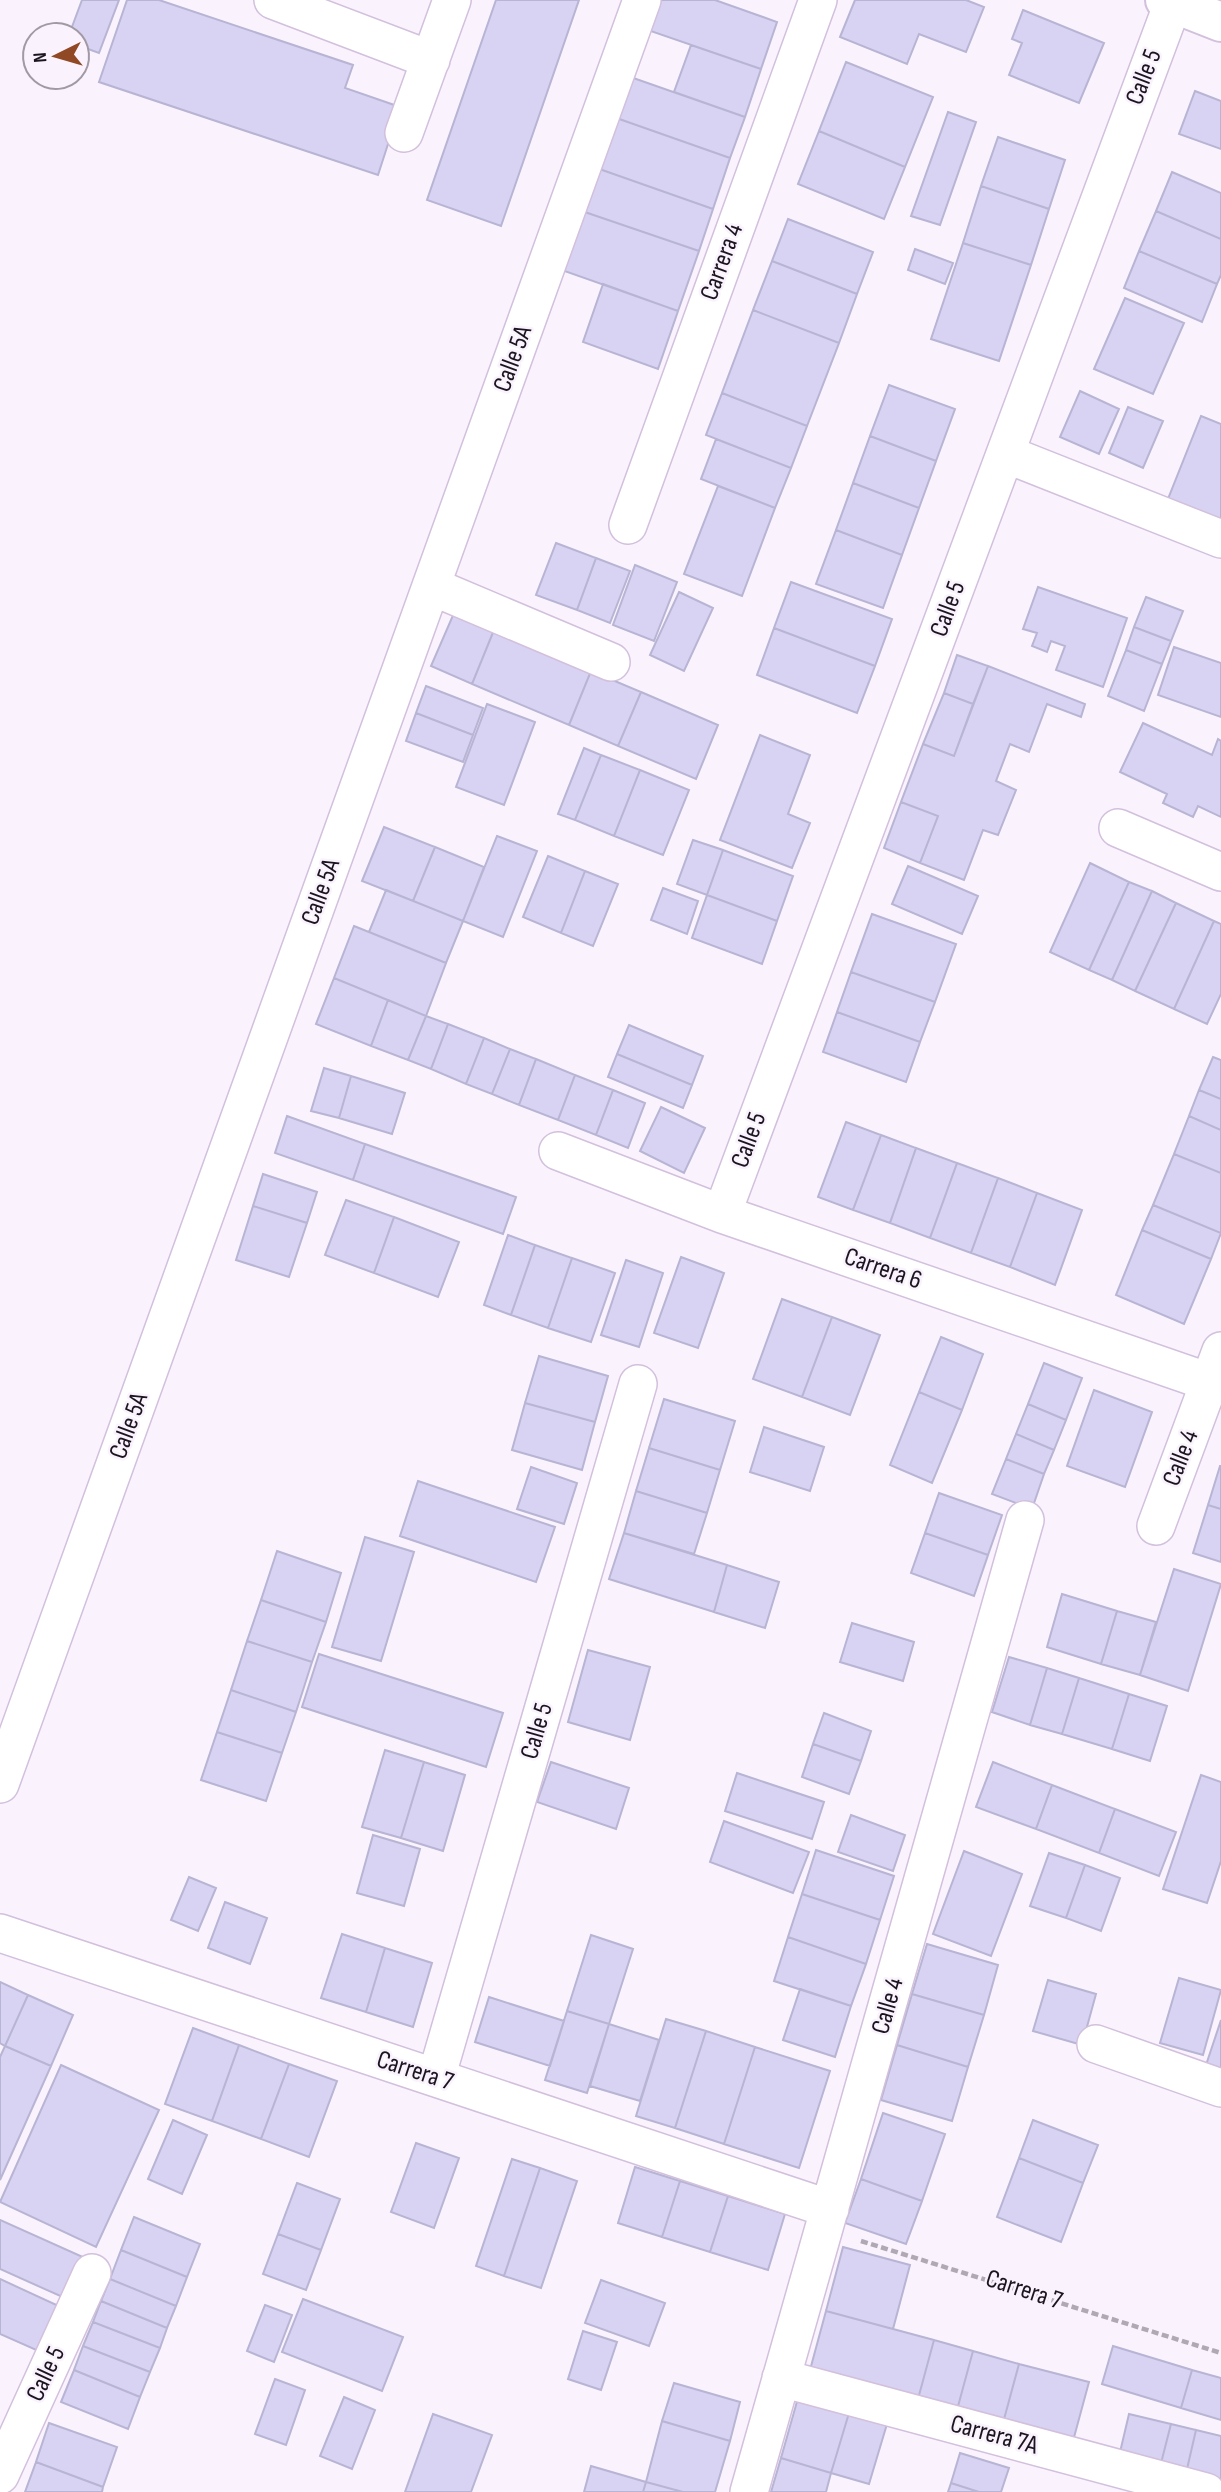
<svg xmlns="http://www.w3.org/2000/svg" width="1221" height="2492" font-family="'Sofia Sans Condensed',sans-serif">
  <rect width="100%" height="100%" fill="#faf3fe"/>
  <path fill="#d8d3f3" stroke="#b8b4d3" stroke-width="2" d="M82,0H119L99,53L77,45V35H69Z
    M127,0H159L353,65L345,88L400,107L378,175L99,82Z
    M496,0H579L501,226L427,200Z
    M645,0H715L777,22L761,69L636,26Z
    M855,0H966L984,7L966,52L919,34L907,64L840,37Z
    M1023,10L1104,43L1079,103L1009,75L1022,43L1012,39Z
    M691,45L761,69L745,117L674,92Z
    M846,62L933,97L905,167L819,131Z
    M619,73L745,117L730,158L605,114Z
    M1195,91L1221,101V149L1179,134Z
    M948,112L976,122L940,225L911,216Z
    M605,114L730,158L713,209L588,165Z
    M819,131L905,167L884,219L798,184Z
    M998,137L1065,160L1049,209L981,186Z
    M588,165L713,209L699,251L573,208Z
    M1172,172L1221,193V239L1156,211Z
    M981,186L1049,209L1031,265L963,243Z
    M573,208L699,251L678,311L553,267Z
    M1156,211L1221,239V275L1217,284L1139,251Z
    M788,219L873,252L857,294L772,261Z
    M963,243L1031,265L999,361L931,339Z
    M915,249L953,263L945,284L908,270Z
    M1139,251L1217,284L1202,322L1124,288Z
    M772,261L857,294L839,343L753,310Z
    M603,284L678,311L658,369L583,342Z
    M1125,298L1184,323L1153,394L1094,369Z
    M753,310L839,343L807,426L722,393Z
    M889,385L955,409L936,461L870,436Z
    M1080,391L1119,409L1099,454L1060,437Z
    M722,393L807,426L791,468L706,435Z
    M1128,407L1163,421L1143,468L1109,453Z
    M1201,416L1221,424V526L1166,504Z
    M870,436L936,461L919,508L853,483Z
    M716,439L791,468L775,508L701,479Z
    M853,483L919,508L902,555L836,530Z
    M718,486L775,508L742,596L684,574Z
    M836,530L902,555L883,608L816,584Z
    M556,543L596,558L577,610L536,595Z
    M596,558L630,571L610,623L577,610Z
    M635,565L677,582L654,641L613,625Z
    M791,582L892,619L875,666L774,628Z
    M1038,587L1127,618L1103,687L1056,670L1065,646L1051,641L1047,652L1032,646L1037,633L1023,629Z
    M679,592L713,608L684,671L650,655Z
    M1146,597L1183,611L1171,641L1134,627Z
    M454,613L494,630L472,684L431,666Z
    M1134,627L1171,641L1162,664L1126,650Z
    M774,628L875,666L857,713L757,675Z
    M494,630L591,671L569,725L472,684Z
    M1174,647L1221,663V717L1158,695Z
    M1126,650L1162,664L1144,711L1108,696Z
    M957,655L988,666L973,704L944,693Z
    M988,666L1085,704L1081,717L1047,704L1029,752L1010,744L996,781L1016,790L998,835L983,830L964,880L920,863L938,816L901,802L923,744L954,756Z
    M591,671L641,692L618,746L569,725Z
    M426,686L483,708L473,735L416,713Z
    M641,692L718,725L696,779L618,746Z
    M944,693L973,704L954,756L923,744Z
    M487,704L535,722L504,805L456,787Z
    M416,713L473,735L463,762L406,741Z
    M1143,723L1212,755L1218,739L1221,741V817L1198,806L1193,817L1163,803L1167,794L1120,772Z
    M760,735L810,755L788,814L810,823L792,868L720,840Z
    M584,748L601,755L575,820L558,814Z
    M601,755L640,770L614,836L575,820Z
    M640,770L689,790L663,855L614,836Z
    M901,802L938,816L920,863L884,848Z
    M384,827L435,847L413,901L362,881Z
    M497,836L537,851L503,937L463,921Z
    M693,840L723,850L707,895L677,884Z
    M435,847L484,867L463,921L413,901Z
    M723,850L793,876L777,921L707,895Z
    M548,856L585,871L561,933L523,917Z
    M1090,863L1129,882L1089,970L1050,952Z
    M908,866L978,896L962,934L892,904Z
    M585,871L618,884L593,946L561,933Z
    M1129,882L1152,891L1112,980L1089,970Z
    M663,888L698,901L687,934L651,920Z
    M386,890L463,921L446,963L369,932Z
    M1152,891L1176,903L1135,991L1112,980Z
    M707,895L777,921L762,964L692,938Z
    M1176,903L1214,921L1174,1009L1135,991Z
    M872,914L956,944L935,1002L851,972Z
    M1214,921L1221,924V994L1207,1024L1174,1009Z
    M354,926L446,963L426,1016L334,978Z
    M851,972L935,1002L920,1042L837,1012Z
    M334,978L388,1000L371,1046L316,1024Z
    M388,1000L426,1016L408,1060L371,1046Z
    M837,1012L920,1042L906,1082L823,1052Z
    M426,1016L448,1024L431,1069L408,1060Z
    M448,1024L484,1038L466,1084L431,1069Z
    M629,1025L703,1056L692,1085L617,1054Z
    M484,1038L510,1049L492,1094L466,1084Z
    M510,1049L536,1059L519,1105L492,1094Z
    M617,1054L692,1085L683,1108L608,1077Z
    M1213,1057L1221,1060V1099L1199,1090Z
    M536,1059L575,1075L558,1120L519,1105Z
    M324,1068L351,1076L339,1118L311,1111Z
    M575,1075L613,1090L596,1135L558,1120Z
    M351,1076L405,1093L392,1134L339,1118Z
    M613,1090L645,1103L628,1148L596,1135Z
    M1199,1090L1221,1099V1130L1189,1116Z
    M661,1107L705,1128L684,1173L640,1151Z
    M287,1116L365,1144L353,1180L275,1153Z
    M1189,1116L1221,1130V1173L1174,1154Z
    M846,1122L881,1135L853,1210L818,1197Z
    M881,1135L916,1148L890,1223L853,1210Z
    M365,1144L516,1197L503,1234L353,1180Z
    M916,1148L957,1163L930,1238L890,1223Z
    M1174,1154L1221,1173V1233L1153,1205Z
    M957,1163L998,1178L971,1253L930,1238Z
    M263,1174L317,1192L307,1223L253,1206Z
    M998,1178L1037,1193L1010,1267L971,1253Z
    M1037,1193L1082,1210L1055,1285L1010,1267Z
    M346,1200L394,1217L374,1273L325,1255Z
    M1153,1205L1221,1233L1211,1259L1142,1230Z
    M253,1206L307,1223L289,1277L236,1260Z
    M394,1217L459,1242L438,1297L374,1273Z
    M1142,1230L1211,1259L1184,1324L1116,1295Z
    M508,1235L535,1245L511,1315L484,1305Z
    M535,1245L572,1258L548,1328L511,1315Z
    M681,1257L724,1273L698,1348L654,1333Z
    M572,1258L615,1273L591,1342L548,1328Z
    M626,1260L663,1273L639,1347L601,1335Z
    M782,1299L832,1317L802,1397L753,1379Z
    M832,1317L880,1335L850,1415L802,1397Z
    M941,1337L983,1354L962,1410L919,1392Z
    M539,1356L608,1376L595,1422L525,1403Z
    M1044,1363L1082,1378L1066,1420L1028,1404Z
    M1094,1390L1152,1412L1125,1487L1067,1466Z
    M919,1392L962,1410L932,1483L890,1465Z
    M664,1399L735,1421L720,1470L649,1448Z
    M525,1403L595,1422L582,1470L512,1450Z
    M1028,1404L1066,1420L1054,1450L1016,1434Z
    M764,1427L824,1447L810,1491L750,1472Z
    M1016,1434L1054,1450L1044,1474L1006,1459Z
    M649,1448L720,1470L707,1513L636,1491Z
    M1006,1459L1044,1474L1032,1509L992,1494Z
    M1220,1466H1221V1509L1208,1505Z
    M531,1467L577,1483L564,1524L517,1509Z
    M418,1481L555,1527L536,1582L400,1536Z
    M636,1491L707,1513L694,1554L624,1533Z
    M939,1493L1002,1515L988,1555L925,1533Z
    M1208,1505L1221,1509V1562L1193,1553Z
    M624,1533L727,1565L714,1612L609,1579Z
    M925,1533L988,1555L974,1596L911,1573Z
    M365,1537L414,1552L381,1661L332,1647Z
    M277,1551L341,1573L326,1622L261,1600Z
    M727,1565L779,1582L765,1628L714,1612Z
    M1174,1569L1221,1584L1188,1691L1140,1675Z
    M1062,1594L1117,1611L1101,1664L1047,1647Z
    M261,1600L326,1622L312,1662L247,1641Z
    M1117,1611L1156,1622L1140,1675L1101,1664Z
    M852,1623L914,1642L903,1681L840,1662Z
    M247,1641L312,1662L296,1712L231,1690Z
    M588,1650L650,1667L630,1740L568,1722Z
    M319,1654L503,1713L486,1767L302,1707Z
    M1009,1657L1047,1668L1030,1725L992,1712Z
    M1047,1668L1079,1678L1062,1734L1030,1725Z
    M1079,1678L1129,1694L1112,1749L1062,1734Z
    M231,1690L296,1712L282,1753L217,1732Z
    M1129,1694L1167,1706L1150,1761L1112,1749Z
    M824,1713L871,1731L861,1761L813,1744Z
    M217,1732L282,1753L266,1801L201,1780Z
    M813,1744L861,1761L849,1794L802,1777Z
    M385,1750L424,1762L401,1838L362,1827Z
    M424,1762L465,1775L443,1851L401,1838Z
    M551,1762L629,1788L616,1829L537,1802Z
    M993,1762L1052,1785L1036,1829L976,1807Z
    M737,1773L824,1802L812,1839L725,1811Z
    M1201,1775L1221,1782V1861L1207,1903L1163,1889Z
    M1052,1785L1115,1809L1099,1853L1036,1829Z
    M1115,1809L1176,1832L1159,1876L1099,1853Z
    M851,1815L905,1835L893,1871L838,1852Z
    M724,1821L809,1852L793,1893L710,1862Z
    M373,1835L420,1849L404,1906L357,1893Z
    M816,1850L894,1876L880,1920L802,1894Z
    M964,1851L1022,1874L991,1956L933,1934Z
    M1049,1853L1085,1865L1066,1918L1030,1906Z
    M1085,1865L1120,1878L1101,1931L1066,1918Z
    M189,1877L216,1888L198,1931L171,1920Z
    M802,1894L880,1920L866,1964L788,1937Z
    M225,1902L267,1918L250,1964L208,1948Z
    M342,1934L385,1948L366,2012L321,1998Z
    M591,1935L633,1949L609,2024L567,2011Z
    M788,1937L866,1964L851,2006L774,1981Z
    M927,1944L998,1965L984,2015L912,1994Z
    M385,1948L432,1963L413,2027L366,2012Z
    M1179,1978L1221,1990L1203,2055L1160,2043Z
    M1048,1980L1096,1994L1082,2045L1033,2031Z
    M0,1982L28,1995L5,2046L0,2043Z
    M800,1989L851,2006L835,2057L783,2040Z
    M912,1994L984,2015L968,2067L897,2045Z
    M28,1995L73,2015L51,2066L5,2046Z
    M489,1997L564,2021L550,2066L475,2042Z
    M567,2011L609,2024L587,2093L545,2080Z
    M666,2019L706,2031L675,2128L636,2116Z
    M1221,2020V2080L1203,2074Z
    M609,2024L659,2040L640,2101L590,2086Z
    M193,2028L239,2045L212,2121L165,2104Z
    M706,2031L755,2047L724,2144L675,2128Z
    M239,2045L289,2064L261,2139L212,2121Z
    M897,2045L968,2067L952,2121L881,2100Z
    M5,2046L51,2066L0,2180V2057Z
    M755,2047L830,2071L799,2168L724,2144Z
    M289,2064L337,2081L309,2157L261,2139Z
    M61,2065L159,2110L96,2247L0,2202Z
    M883,2113L945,2134L922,2201L861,2179Z
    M173,2120L207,2135L182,2194L148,2179Z
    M1033,2120L1098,2145L1083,2183L1019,2158Z
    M416,2143L459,2158L434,2228L391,2212Z
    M1019,2158L1083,2183L1061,2242L997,2217Z
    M512,2159L540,2168L504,2276L476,2266Z
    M635,2167L680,2181L662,2237L618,2223Z
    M540,2168L577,2181L541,2288L504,2276Z
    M861,2179L922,2201L906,2244L845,2223Z
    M680,2181L728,2196L710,2252L662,2237Z
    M297,2183L340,2199L321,2250L278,2234Z
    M728,2196L785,2214L768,2270L710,2252Z
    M134,2217L200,2244L187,2277L121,2250Z
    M0,2220L85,2258L67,2299L0,2269Z
    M278,2234L321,2250L306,2290L263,2274Z
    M843,2247L910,2265L893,2329L826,2311Z
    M121,2250L187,2277L176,2306L110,2279Z
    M0,2279L63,2308L43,2353L0,2334Z
    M110,2279L176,2306L167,2328L101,2301Z
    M601,2280L665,2303L649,2346L585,2323Z
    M303,2299L403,2337L382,2391L282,2352Z
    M101,2301L167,2328L160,2348L93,2322Z
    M265,2305L292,2315L274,2362L247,2351Z
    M826,2311L934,2340L918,2399L810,2370Z
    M93,2322L160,2348L150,2372L83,2346Z
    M583,2331L617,2342L601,2390L568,2379Z
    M934,2340L973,2351L957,2410L918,2399Z
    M83,2346L150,2372L140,2397L74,2370Z
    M1113,2346L1192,2370L1181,2408L1102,2384Z
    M973,2351L1019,2364L1003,2423L957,2410Z
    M1019,2364L1089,2382L1073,2441L1003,2423Z
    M74,2370L140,2397L128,2429L61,2402Z
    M1192,2370L1221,2378V2420L1181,2408Z
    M275,2379L305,2390L286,2445L255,2434Z
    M674,2383L740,2402L730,2441L662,2421Z
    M344,2397L375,2410L352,2469L320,2456Z
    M798,2398L849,2413L831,2473L781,2458Z
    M849,2413L887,2424L869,2484L831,2473Z
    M433,2414L492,2435L471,2492H405Z
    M1129,2414L1171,2424L1158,2475L1117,2465Z
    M662,2421L730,2441L715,2492H683L646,2482Z
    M49,2423L117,2447L103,2487L36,2462Z
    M1171,2424L1196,2430L1184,2482L1158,2475Z
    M1196,2430L1221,2436V2490L1184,2482Z
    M960,2453L1009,2468L1001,2492H979L951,2483Z
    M781,2458L831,2473L826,2492H771Z
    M36,2462L103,2487L102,2492H25Z
    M591,2466L646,2482L643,2492H584Z
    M646,2482L683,2492H643Z
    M951,2483L979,2492H948Z"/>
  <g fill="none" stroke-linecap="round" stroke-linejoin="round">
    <g stroke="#d2c0dc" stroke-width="40">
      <path id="minor" d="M273,0L431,60
        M404,133L452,0
        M1006,454L1221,539
        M628,525L818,0
        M431,586L611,662
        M1118,828L1221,872
        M558,1151L722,1214L1209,1382
        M722,1214L1173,3
        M1156,1526L1221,1351
        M0,1784L642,0
        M0,1933L830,2209
        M1096,2044L1221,2088
        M436,2078L638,1384
        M781,2378L1206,2492
        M0,2475L92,2273
        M749,2492L1025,1520"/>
    </g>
    <g stroke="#d2c0dc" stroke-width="42">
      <path id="tertiary" d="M1165,0L1221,22"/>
    </g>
    <path stroke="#b0a9b4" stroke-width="4.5" stroke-dasharray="7 3.5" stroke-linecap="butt" d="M861,2241L1221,2353"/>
    <use href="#minor" stroke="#fff" stroke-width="37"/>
    <use href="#tertiary" stroke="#fff" stroke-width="38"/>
  </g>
  <g text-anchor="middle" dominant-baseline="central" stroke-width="5" stroke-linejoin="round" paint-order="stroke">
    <g font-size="26" fill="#1b151f" stroke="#faf3fe">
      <text transform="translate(1144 77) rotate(-69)">Calle 5</text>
      <text transform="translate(722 262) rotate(-70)">Carrera 4</text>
      <text transform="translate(513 359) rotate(-70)">Calle 5A</text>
      <text transform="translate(948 609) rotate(-70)">Calle 5</text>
      <text transform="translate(321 892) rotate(-70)">Calle 5A</text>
      <text transform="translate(749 1140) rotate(-70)">Calle 5</text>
      <text transform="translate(883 1269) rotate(19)">Carrera 6</text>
      <text transform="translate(129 1426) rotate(-70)">Calle 5A</text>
      <text transform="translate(1181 1458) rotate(-69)">Calle 4</text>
      <text transform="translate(537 1731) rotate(-74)">Calle 5</text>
      <text transform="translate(888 2006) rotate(-74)">Calle 4</text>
      <text transform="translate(415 2071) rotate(18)">Carrera 7</text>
      <text transform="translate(1024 2290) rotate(18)">Carrera 7</text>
      <text transform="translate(46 2374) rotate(-65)">Calle 5</text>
      <text transform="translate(994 2435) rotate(15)">Carrera 7A</text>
    </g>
  </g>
  <g transform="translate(56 56) rotate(265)"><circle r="33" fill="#faf3fe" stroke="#a19aa5" stroke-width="2"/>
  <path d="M0-5L12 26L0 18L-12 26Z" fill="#904924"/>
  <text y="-10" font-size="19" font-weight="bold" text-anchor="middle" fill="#1b151f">N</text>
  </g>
</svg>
